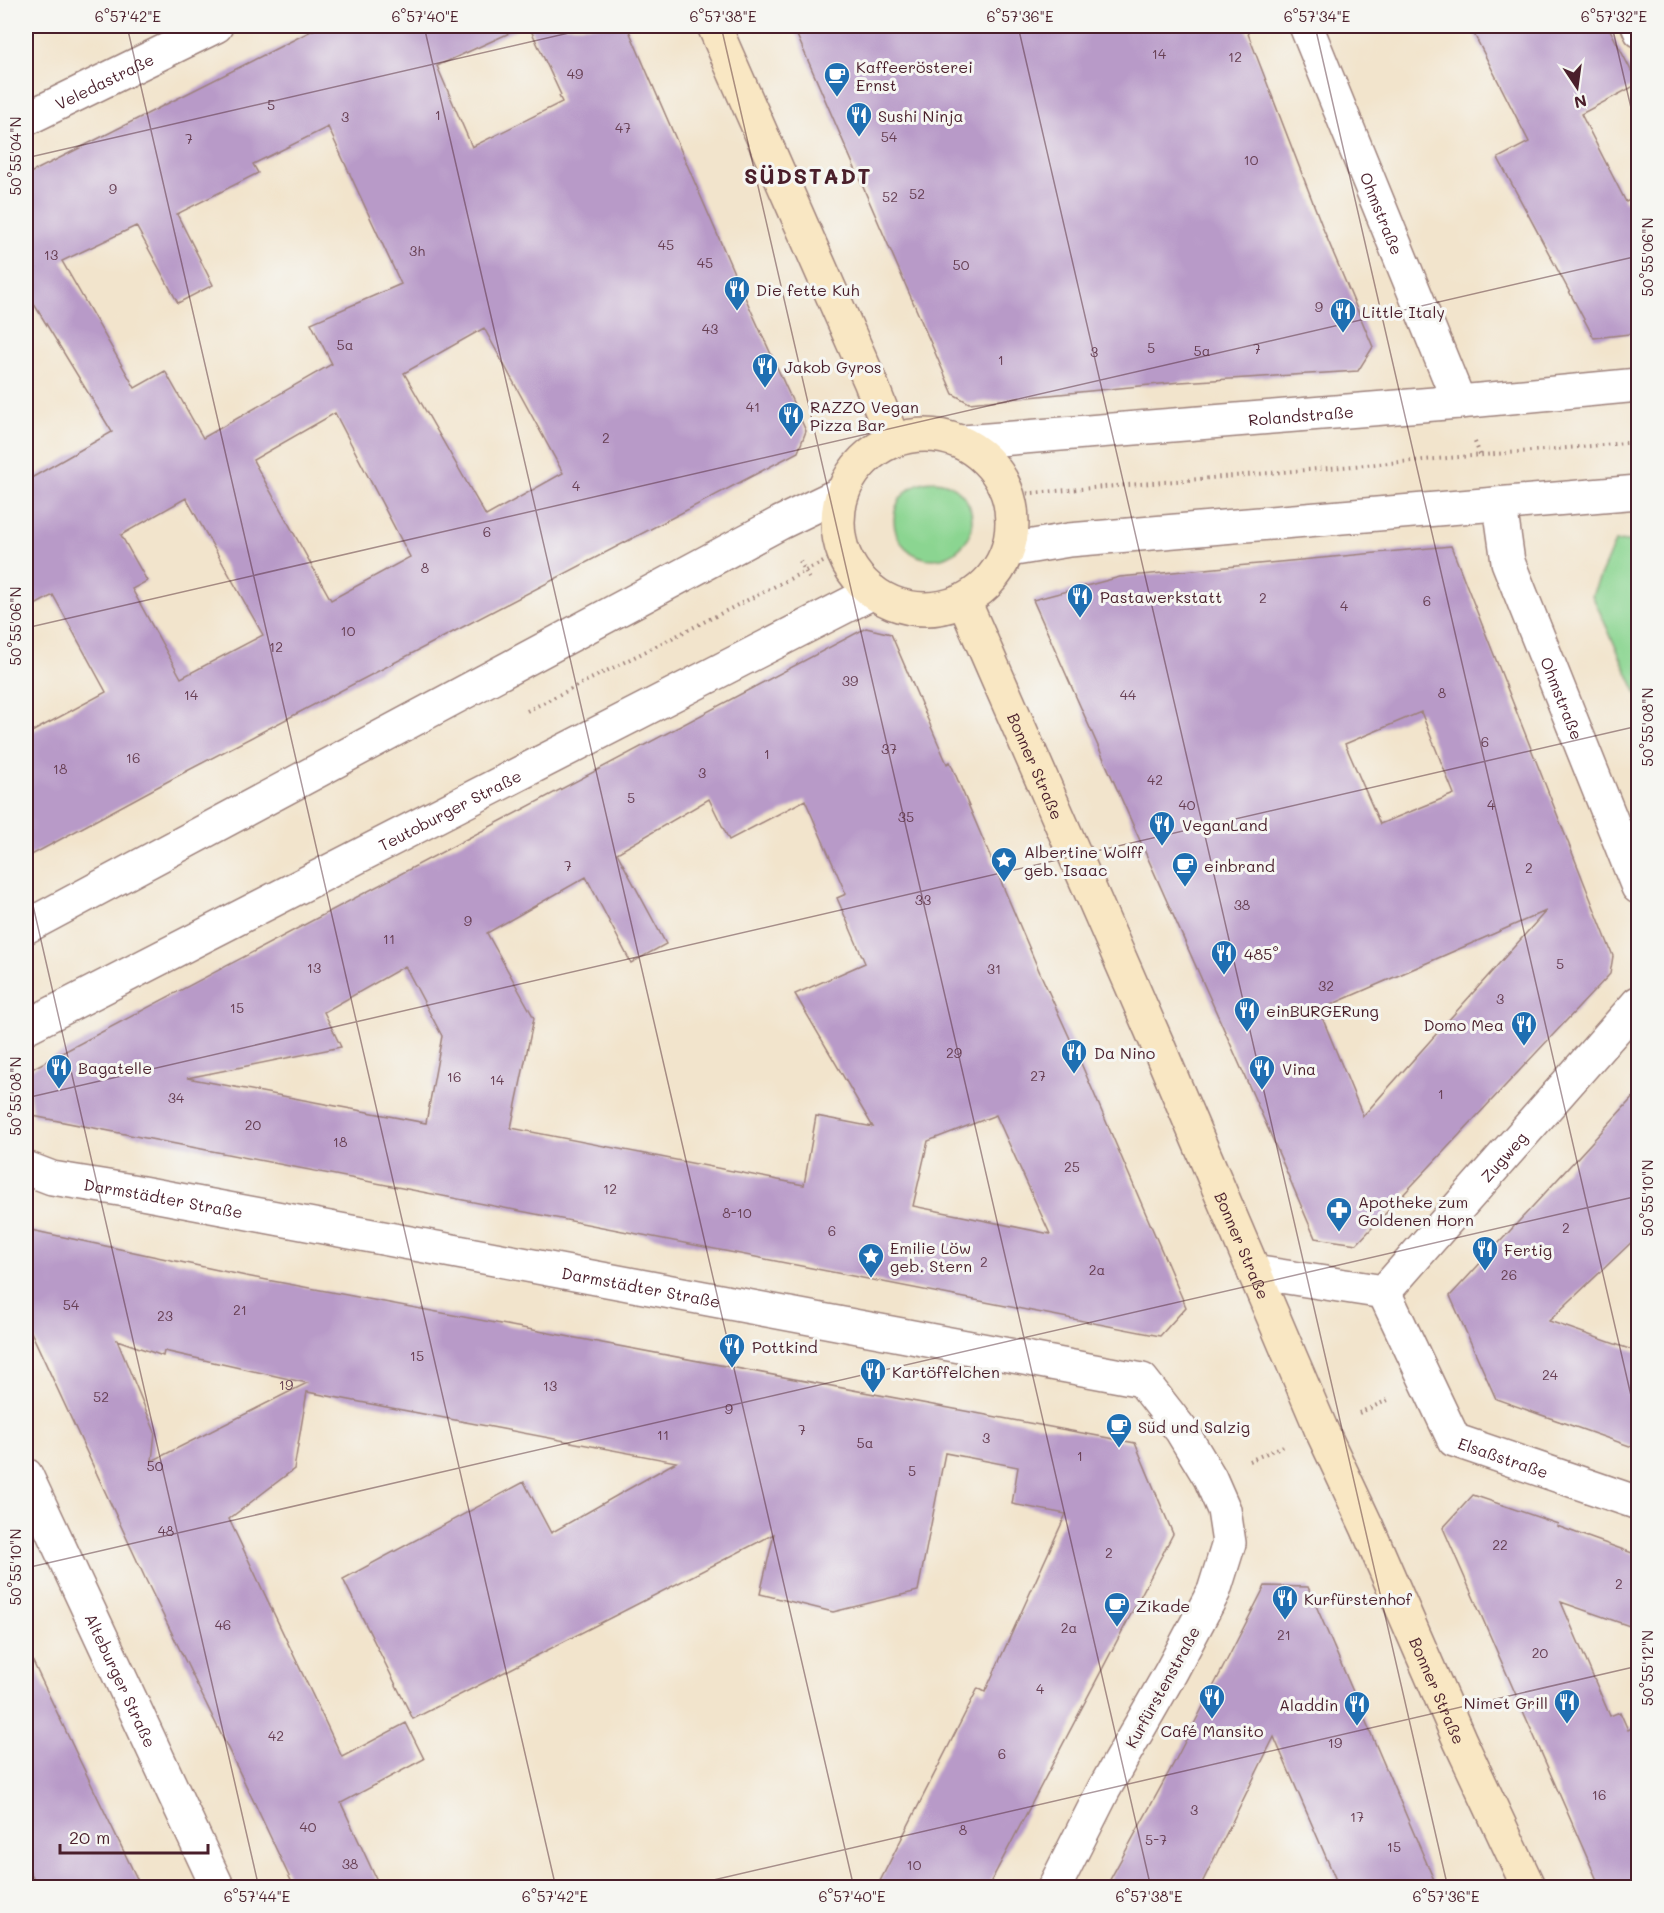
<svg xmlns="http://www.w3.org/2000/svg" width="1664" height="1913" font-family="Mali,sans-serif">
  <rect width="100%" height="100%" fill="#f6f6f2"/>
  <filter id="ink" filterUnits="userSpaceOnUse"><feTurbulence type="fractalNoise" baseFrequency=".0167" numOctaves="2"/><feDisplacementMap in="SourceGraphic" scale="12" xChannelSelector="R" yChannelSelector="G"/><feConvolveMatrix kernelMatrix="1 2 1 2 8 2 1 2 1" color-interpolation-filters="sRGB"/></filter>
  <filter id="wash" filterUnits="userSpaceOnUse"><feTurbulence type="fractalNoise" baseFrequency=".008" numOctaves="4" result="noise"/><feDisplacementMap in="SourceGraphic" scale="24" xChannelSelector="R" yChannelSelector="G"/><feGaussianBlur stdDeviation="1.35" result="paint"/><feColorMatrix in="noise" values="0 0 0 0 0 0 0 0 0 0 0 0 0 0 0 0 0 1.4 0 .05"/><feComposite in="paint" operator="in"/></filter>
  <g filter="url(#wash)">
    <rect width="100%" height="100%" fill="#f2e4cc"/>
    <path fill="#8bd591" stroke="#6a7a5e" stroke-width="1.5" d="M894 520a39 39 0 1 1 78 0a39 39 0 1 1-78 0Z
      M1638,540V696L1592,595L1615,542Z"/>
    <g id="blocks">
      <path fill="#b89ac8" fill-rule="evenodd" d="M321,26H525L437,66L472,147L562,102L559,96L561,95L529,26H627L734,273L806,431L798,452L185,772L26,858V735L106,692L53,595L26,610V481L112,432L26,291V175ZM328,127L401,284L311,323L332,364L203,438L165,371L135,388L62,261L136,226L178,303L213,285L177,214L258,173L253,164ZM484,328L563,473L486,516L404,373ZM335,413L410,557L331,600L253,460ZM186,498L263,635L181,678L132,589L147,581L121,535Z
        M793,26H1245L1324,231L1373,347L1358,371L1180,382L969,403L953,394Z
        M1470,26H1608L1638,84L1581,114L1626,202L1638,196V333L1594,338L1498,158L1529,142Z
        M1451,546L1613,956L1610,974L1357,1244L1315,1238L1270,1133L1033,600L1120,577ZM1421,712L1454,794L1380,824L1345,744ZM1546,911L1363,1116L1319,1010Z
        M866,628L891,634L947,764L950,762L1040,973L1077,1054L1186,1307L1160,1336L33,1116L26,1072ZM709,799L729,840L805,800L846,894L837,898L865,963L795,994L873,1127L816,1116L804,1185L511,1128L534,1018L487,933L586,877L631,963L666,944L617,853ZM405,966L442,1036L426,1123L187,1078L341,1047L324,1012ZM996,1115L1050,1234L913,1206L928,1141Z
        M1638,1092V1236L1549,1321L1638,1352V1449L1496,1399L1450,1296Z
        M26,1229L246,1276L1135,1443L1173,1534L988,1887H877L978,1688L985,1692L1066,1514L1012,1504L1018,1467L945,1453L918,1591L833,1612L760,1594L774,1534L413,1719L343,1579L524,1482L551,1533L676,1462L307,1392L294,1469L229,1519L342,1757L406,1723L424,1759L341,1803L380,1887H294L255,1804L146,1580L26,1321ZM117,1340L163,1356L164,1351L307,1383L152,1461L155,1432Z
        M1473,1495L1558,1524L1557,1526L1638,1555V1629L1561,1602L1610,1716L1620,1712L1628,1730L1638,1725V1887H1600L1443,1528Z
        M1265,1586L1308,1587L1437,1887H1339L1274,1737L1200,1887H1106L1175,1761Z
        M26,1647L79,1759L141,1887H37L26,1863Z"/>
    </g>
  </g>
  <g filter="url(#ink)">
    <use href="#blocks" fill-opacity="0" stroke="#9e827c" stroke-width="1.5"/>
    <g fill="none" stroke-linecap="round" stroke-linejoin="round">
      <g stroke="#9e827c" stroke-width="30">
        <path id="service" d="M1635,26L1638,33"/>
      </g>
      <g stroke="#9e827c" stroke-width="36">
        <g id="minor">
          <path id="s1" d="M1306,26L1459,402"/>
          <path id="s2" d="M26,119L216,26"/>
          <path id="s3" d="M963,442L1459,402L1638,385"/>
          <path id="s4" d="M1500,505L1508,562L1638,887"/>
          <path d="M1009,550L1069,540L1638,492"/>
          <path d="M26,927L780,523L842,493"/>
          <path id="s5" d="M26,1027L873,592"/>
          <path id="s6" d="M26,1168L52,1178L126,1190L1142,1380L1181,1430L1210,1478L1224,1510L1229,1543L1214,1591L1171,1672L1104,1789L1054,1888"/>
          <path id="s7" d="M1254,1272L1384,1292L1638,1003"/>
          <path id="s8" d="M1384,1292L1454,1440L1638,1503"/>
          <path id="s9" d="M26,1475L218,1888"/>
        </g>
      </g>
      <g stroke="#9e827c" stroke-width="36">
        <g id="secondary">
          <path d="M714,26L870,381L893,440"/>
          <circle cx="925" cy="522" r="87"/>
          <path id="s10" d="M964,601L1156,1041L1321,1429L1367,1527L1460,1741L1529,1888"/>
        </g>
      </g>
      <path stroke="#9e827c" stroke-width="4" stroke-dasharray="1.5 4.5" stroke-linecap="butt" d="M1475,442L1481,457
        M1009,495L1638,442
        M800,561L809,578
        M527,711L843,552
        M1359,1413L1388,1400
        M1249,1461L1283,1446"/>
      <use href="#service" stroke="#fff" stroke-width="27"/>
      <use href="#minor" stroke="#fff" stroke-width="33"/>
      <use href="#secondary" stroke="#f9e7c3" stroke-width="33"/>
    </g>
  </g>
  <path fill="none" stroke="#4a1f2b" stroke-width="1.5" stroke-opacity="0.45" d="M127,26L556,1888M424,26L854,1888M721,26L1151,1888M1018,26L1448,1888M1315,26L1638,1426M1612,26L1638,138M26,158L599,26M26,628L1638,256M26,875L259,1888M26,1098L1638,726M26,1568L1638,1196M679,1888L1638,1666"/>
  <defs>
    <g id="cafe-pin" transform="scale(1.35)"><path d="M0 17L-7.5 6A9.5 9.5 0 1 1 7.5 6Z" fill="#1f6fb2" stroke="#f6f6f2"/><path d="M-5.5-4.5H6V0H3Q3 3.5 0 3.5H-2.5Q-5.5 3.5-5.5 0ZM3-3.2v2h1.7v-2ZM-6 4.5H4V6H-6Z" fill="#fff"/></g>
    <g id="restaurant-pin" transform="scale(1.35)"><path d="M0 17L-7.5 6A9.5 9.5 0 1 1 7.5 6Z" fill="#1f6fb2" stroke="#f6f6f2"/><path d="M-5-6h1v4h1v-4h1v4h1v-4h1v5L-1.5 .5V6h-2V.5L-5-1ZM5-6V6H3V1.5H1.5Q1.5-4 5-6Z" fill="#fff"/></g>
    <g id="sight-pin" transform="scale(1.35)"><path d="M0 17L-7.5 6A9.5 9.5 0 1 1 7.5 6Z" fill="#1f6fb2" stroke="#f6f6f2"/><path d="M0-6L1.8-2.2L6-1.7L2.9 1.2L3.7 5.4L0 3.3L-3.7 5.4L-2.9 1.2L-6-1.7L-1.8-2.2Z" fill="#fff"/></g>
    <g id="pharmacy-pin" transform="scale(1.35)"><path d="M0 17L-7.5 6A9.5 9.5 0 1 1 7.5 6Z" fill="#1f6fb2" stroke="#f6f6f2"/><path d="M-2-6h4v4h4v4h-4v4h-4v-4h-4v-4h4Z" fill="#fff"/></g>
  </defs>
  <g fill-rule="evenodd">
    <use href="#cafe-pin" x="837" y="75"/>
    <use href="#restaurant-pin" x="859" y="115"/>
    <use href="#restaurant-pin" x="737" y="289"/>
    <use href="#restaurant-pin" x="1343" y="311"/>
    <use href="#restaurant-pin" x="765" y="366"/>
    <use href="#restaurant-pin" x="791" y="415"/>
    <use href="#restaurant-pin" x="1080" y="596"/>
    <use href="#restaurant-pin" x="1162" y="824"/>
    <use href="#sight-pin" x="1004" y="860"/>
    <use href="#cafe-pin" x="1185" y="865"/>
    <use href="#restaurant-pin" x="1224" y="953"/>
    <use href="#restaurant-pin" x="1247" y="1010"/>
    <use href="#restaurant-pin" x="1524" y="1024"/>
    <use href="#restaurant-pin" x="1074" y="1052"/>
    <use href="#restaurant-pin" x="59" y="1067"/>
    <use href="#restaurant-pin" x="1262" y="1068"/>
    <use href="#pharmacy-pin" x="1339" y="1210"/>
    <use href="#restaurant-pin" x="1485" y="1249"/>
    <use href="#sight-pin" x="871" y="1256"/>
    <use href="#restaurant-pin" x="732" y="1346"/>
    <use href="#restaurant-pin" x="873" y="1371"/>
    <use href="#cafe-pin" x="1119" y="1426"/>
    <use href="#restaurant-pin" x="1285" y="1598"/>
    <use href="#cafe-pin" x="1117" y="1605"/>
    <use href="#restaurant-pin" x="1212" y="1697"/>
    <use href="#restaurant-pin" x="1567" y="1702"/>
    <use href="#restaurant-pin" x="1357" y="1704"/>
  </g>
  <g text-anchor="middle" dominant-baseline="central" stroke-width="6" stroke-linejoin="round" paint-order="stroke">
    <g font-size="14" fill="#663e52">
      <text x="1159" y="53">14</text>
      <text x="1235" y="56">12</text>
      <text x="575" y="73">49</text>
      <text x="271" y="104">5</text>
      <text x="438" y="114">1</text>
      <text x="345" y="116">3</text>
      <text x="623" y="127">47</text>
      <text x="889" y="136">54</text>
      <text x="189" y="138">7</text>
      <text x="1251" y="159">10</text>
      <text x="113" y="188">9</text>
      <text x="917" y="193">52</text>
      <text x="890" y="196">52</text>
      <text x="666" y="244">45</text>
      <text x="417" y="250">3h</text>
      <text x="51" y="254">13</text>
      <text x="705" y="262">45</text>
      <text x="961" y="264">50</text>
      <text x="1319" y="306">9</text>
      <text x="710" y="328">43</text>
      <text x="345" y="344">5a</text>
      <text x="1151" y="347">5</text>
      <text x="1257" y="348">7</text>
      <text x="1202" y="350">5a</text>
      <text x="1094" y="351">3</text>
      <text x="1001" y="359">1</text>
      <text x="753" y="406">41</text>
      <text x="606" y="437">2</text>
      <text x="576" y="485">4</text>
      <text x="487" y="531">6</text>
      <text x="425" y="567">8</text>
      <text x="1263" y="597">2</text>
      <text x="1427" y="600">6</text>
      <text x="1344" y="605">4</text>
      <text x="348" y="630">10</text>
      <text x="276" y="646">12</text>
      <text x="850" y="680">39</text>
      <text x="1442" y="692">8</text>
      <text x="191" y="694">14</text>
      <text x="1128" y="694">44</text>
      <text x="1485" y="741">6</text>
      <text x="889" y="748">37</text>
      <text x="767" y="753">1</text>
      <text x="133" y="757">16</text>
      <text x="60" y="768">18</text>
      <text x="702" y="772">3</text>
      <text x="1155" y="779">42</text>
      <text x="631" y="797">5</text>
      <text x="1187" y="804">40</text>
      <text x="1491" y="804">4</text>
      <text x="906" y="816">35</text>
      <text x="568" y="865">7</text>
      <text x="1529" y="867">2</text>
      <text x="923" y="899">33</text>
      <text x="1242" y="904">38</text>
      <text x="468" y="920">9</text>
      <text x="389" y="938">11</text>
      <text x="1560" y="963">5</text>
      <text x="314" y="967">13</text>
      <text x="994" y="968">31</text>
      <text x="1326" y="985">32</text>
      <text x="1500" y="998">3</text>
      <text x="237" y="1007">15</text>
      <text x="954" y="1052">29</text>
      <text x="1038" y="1075">27</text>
      <text x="454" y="1076">16</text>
      <text x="497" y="1079">14</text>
      <text x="1441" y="1093">1</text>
      <text x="176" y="1097">34</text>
      <text x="253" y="1124">20</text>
      <text x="340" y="1141">18</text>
      <text x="1072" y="1166">25</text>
      <text x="610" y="1188">12</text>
      <text x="737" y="1212">8-10</text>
      <text x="1566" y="1227">2</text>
      <text x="832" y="1230">6</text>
      <text x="984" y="1261">2</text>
      <text x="1097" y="1269">2a</text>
      <text x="1509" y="1274">26</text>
      <text x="71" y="1304">54</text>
      <text x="240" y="1309">21</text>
      <text x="165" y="1315">23</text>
      <text x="417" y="1355">15</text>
      <text x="1550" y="1374">24</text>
      <text x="286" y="1384">19</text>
      <text x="550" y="1385">13</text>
      <text x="101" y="1396">52</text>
      <text x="729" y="1408">9</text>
      <text x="802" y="1429">7</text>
      <text x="663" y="1434">11</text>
      <text x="986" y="1437">3</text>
      <text x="865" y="1442">5a</text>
      <text x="1080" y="1455">1</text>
      <text x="155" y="1465">50</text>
      <text x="912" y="1470">5</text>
      <text x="166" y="1530">48</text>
      <text x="1500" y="1544">22</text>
      <text x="1109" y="1552">2</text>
      <text x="1619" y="1583">2</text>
      <text x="223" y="1624">46</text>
      <text x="1069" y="1627">2a</text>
      <text x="1284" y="1634">21</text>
      <text x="1540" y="1652">20</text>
      <text x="1040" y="1688">4</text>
      <text x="276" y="1735">42</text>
      <text x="1335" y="1742">19</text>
      <text x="1002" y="1753">6</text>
      <text x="1599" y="1794">16</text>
      <text x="1194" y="1809">3</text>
      <text x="1357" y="1816">17</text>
      <text x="308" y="1826">40</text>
      <text x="963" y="1829">8</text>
      <text x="1156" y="1839">5-7</text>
      <text x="1394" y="1846">15</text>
      <text x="350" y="1863">38</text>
      <text x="914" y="1864">10</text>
    </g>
    <g font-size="16" fill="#4a1f2b" stroke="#f6f6f2" text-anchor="start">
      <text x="856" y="66">Kaffeerösterei<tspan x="856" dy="18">Ernst</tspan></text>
      <text x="878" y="115">Sushi Ninja</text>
      <text x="756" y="289">Die fette Kuh</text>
      <text x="1362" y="311">Little Italy</text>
      <text x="784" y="366">Jakob Gyros</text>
      <text x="810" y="406">RAZZO Vegan<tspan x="810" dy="18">Pizza Bar</tspan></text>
      <text x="1100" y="596">Pastawerkstatt</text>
      <text x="1182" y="824">VeganLand</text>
      <text x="1024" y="851">Albertine Wolff<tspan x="1024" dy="18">geb. Isaac</tspan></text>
      <text x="1204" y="865">einbrand</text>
      <text x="1244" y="953">485°</text>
      <text x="1266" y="1010">einBURGERung</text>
      <text x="1504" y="1024" text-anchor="end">Domo Mea</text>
      <text x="1094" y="1052">Da Nino</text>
      <text x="78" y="1067">Bagatelle</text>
      <text x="1282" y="1068">Vina</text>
      <text x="1358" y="1201">Apotheke zum<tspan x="1358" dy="18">Goldenen Horn</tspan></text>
      <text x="890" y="1247">Emilie Löw<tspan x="890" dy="18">geb. Stern</tspan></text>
      <text x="1504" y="1249">Fertig</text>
      <text x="752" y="1346">Pottkind</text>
      <text x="892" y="1371">Kartöffelchen</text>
      <text x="1138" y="1426">Süd und Salzig</text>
      <text x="1304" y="1598">Kurfürstenhof</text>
      <text x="1136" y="1605">Zikade</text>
      <text x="1548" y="1702" text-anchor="end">Nimet Grill</text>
      <text x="1338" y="1704" text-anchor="end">Aladdin</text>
      <text x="1212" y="1730" text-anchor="middle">Café Mansito</text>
    </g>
    <g font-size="16" fill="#4a1f2b" stroke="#f6f6f2">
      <text stroke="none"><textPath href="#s2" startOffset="87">Veledastraße</textPath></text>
      <text stroke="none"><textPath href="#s1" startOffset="202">Ohmstraße</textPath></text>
      <text stroke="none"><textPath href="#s3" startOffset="339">Rolandstraße</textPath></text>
      <text stroke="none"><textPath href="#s4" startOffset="204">Ohmstraße</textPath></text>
      <text stroke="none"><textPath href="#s10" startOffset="180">Bonner Straße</textPath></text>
      <text stroke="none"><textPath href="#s5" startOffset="476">Teutoburger Straße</textPath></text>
      <text stroke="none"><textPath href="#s7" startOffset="312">Zugweg</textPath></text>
      <text stroke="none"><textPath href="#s6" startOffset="141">Darmstädter Straße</textPath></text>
      <text stroke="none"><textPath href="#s10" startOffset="702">Bonner Straße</textPath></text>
      <text stroke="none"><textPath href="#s6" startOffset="627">Darmstädter Straße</textPath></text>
      <text stroke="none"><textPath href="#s8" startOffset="216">Elsaßstraße</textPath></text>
      <text stroke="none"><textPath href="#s9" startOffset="226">Alteburger Straße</textPath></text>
      <text transform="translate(1162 1687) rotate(-61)">Kurfürstenstraße</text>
      <text stroke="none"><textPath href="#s10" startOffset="1188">Bonner Straße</textPath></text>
    </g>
    <g font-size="22" font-weight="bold" letter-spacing="1.5" fill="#4a1f2b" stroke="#f6f6f2">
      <text x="808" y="175">SÜDSTADT</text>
    </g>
  </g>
  <rect width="1664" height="1913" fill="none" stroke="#f6f6f2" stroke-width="66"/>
  <g transform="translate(1577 87) rotate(167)" stroke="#f6f6f2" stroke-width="4.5" paint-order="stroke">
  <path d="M0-4.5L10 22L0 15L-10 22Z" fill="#4a1f2b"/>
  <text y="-9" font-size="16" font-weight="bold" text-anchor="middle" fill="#4a1f2b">N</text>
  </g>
  <path d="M60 1844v9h148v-9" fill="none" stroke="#4a1f2b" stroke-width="3"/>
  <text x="69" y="1844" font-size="18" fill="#4a1f2b" stroke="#f6f6f2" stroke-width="4.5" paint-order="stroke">20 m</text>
  <rect x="33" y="33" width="1598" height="1847" fill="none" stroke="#4a1f2b" stroke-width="2"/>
  <g font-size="15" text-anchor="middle" fill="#4a1f2b">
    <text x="128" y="22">6°57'42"E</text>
    <text x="425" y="22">6°57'40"E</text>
    <text x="723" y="22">6°57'38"E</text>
    <text x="1020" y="22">6°57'36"E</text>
    <text x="1317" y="22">6°57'34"E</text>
    <text x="1614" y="22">6°57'32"E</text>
    <text transform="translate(16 156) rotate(-90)" y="5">50°55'04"N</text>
    <text transform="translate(1648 257) rotate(-90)" y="5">50°55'06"N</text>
    <text transform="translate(16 626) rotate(-90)" y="5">50°55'06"N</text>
    <text transform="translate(1648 727) rotate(-90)" y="5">50°55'08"N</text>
    <text transform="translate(16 1096) rotate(-90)" y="5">50°55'08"N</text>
    <text transform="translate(1648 1198) rotate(-90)" y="5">50°55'10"N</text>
    <text transform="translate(16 1567) rotate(-90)" y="5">50°55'10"N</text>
    <text transform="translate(1648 1668) rotate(-90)" y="5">50°55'12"N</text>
    <text x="257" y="1902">6°57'44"E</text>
    <text x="555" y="1902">6°57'42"E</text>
    <text x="852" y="1902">6°57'40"E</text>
    <text x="1149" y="1902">6°57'38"E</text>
    <text x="1446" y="1902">6°57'36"E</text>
  </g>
</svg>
